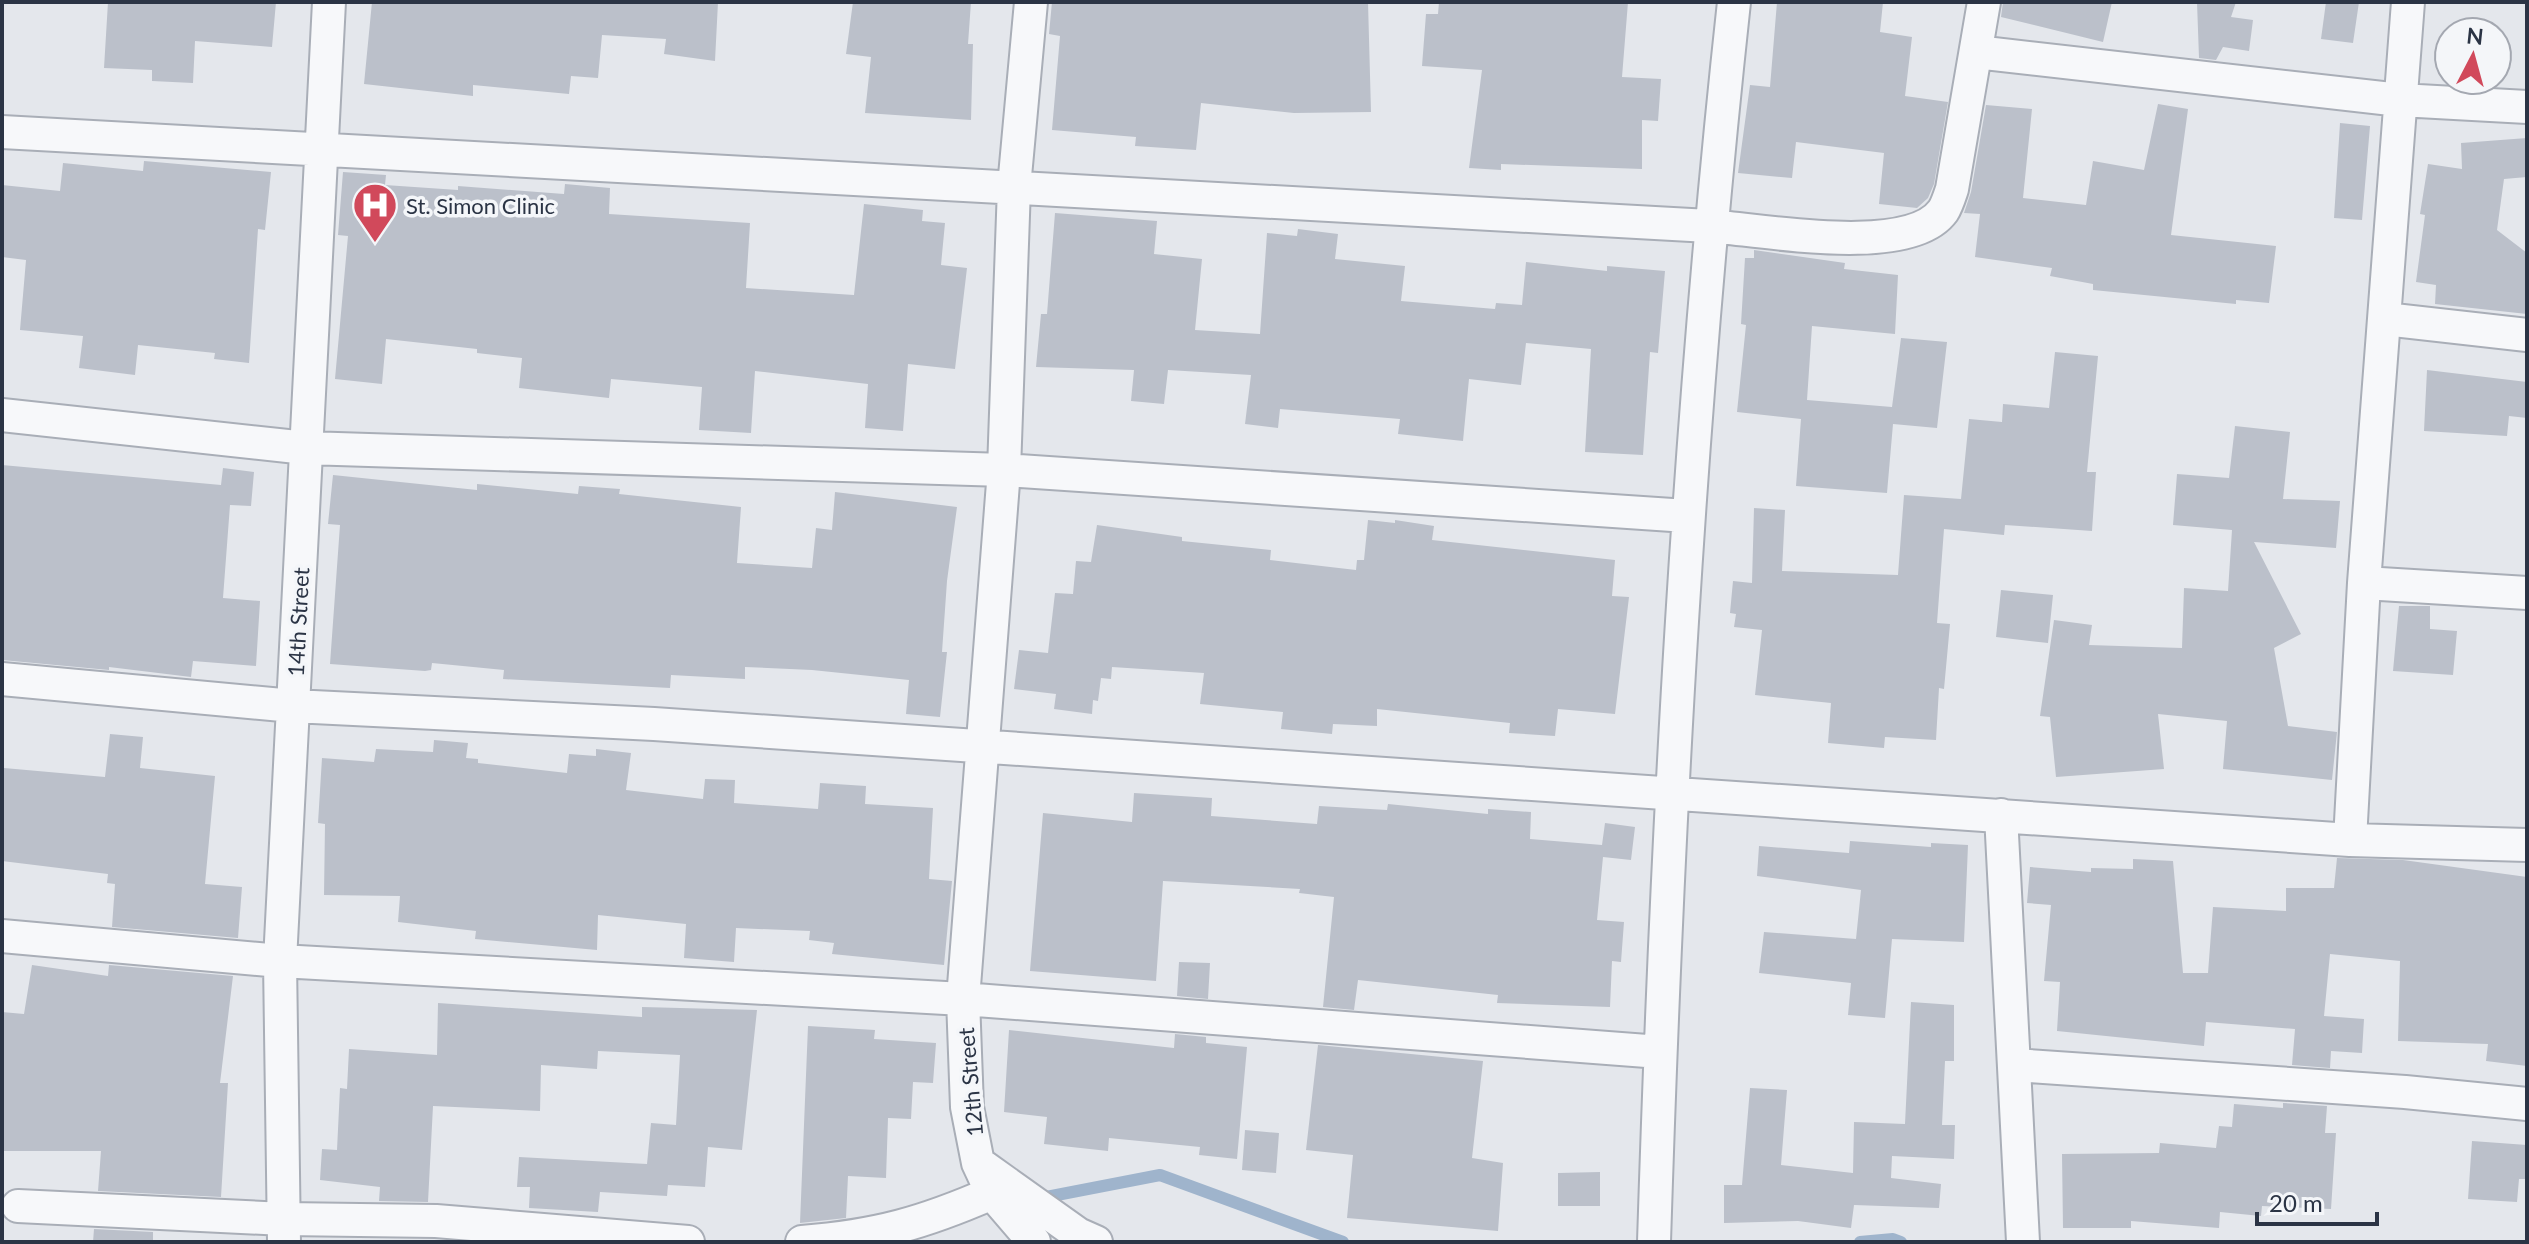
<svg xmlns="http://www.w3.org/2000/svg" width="2529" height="1244" font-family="Lato,sans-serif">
  <rect width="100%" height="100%" fill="#e4e7ec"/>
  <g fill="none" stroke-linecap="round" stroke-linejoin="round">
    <path stroke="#9fb4cc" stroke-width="12" d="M1036,1199L1160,1175L1343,1242
      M1860,1242L1893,1239L1901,1242"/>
  </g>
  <path fill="#bbc0ca" d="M108,2H276L272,47L195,41L193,83L152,81V70L104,68Z
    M372,2H718L715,61L664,54L666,39L602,35L598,78L571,76L569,94L473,85V96L364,84Z
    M853,2H971L968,44H973L971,120L865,113L871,57L846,54Z
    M1052,2H1368L1371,112L1294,113L1201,103L1196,150L1135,146L1136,137L1052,130L1060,36L1049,34Z
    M1439,2H1628L1622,77L1661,79L1658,121L1642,120V169L1501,164V170L1469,168L1482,70L1422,66L1426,14H1438Z
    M1777,2H1883L1880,32L1912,37L1905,96L1948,102L1934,184L1928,198L1917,208L1879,204L1884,153L1796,142L1792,178L1738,173L1750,85L1770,87Z
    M2003,2H2112L2103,42L2001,17Z
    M2197,2H2236L2231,17L2253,20L2249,51L2223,47L2216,60L2199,58Z
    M2326,2H2359L2353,43L2321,39Z
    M2158,104L2188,109L2171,235L2276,246L2269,303L2236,300V304L2093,290V284L2050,276L2052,268L1975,257L1980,214L1964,213L1971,192L1986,105L2032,109L2023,198L2086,205L2093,161L2144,170Z
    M2340,123L2370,126L2362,220L2334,218Z
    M2527,138V177L2504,179L2497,230L2527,253V314L2435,304L2436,285L2416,282L2425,215L2420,214L2428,164L2462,169L2461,143Z
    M144,161L271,172L265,230L258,229L249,363L214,359L215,353L138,345L135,375L79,368L83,336L20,330L26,260L2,257V185L60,191L63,163L143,171Z
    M343,172L386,175L385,185L458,190V186L564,194L565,184L610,188L609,214L750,223L746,288L854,295L864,204L923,210L922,221L945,223L941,265L967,268L955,369L908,364L903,431L865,428L868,384L755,371L751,433L699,430L702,387L611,379L609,398L519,388L522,358L477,353V349L386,339L382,384L335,379L348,236L338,235Z
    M1055,213L1157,221L1154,254L1202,259L1195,330L1260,334L1267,233L1297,236L1298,229L1338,234L1335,259L1405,266L1401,301L1495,309L1496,303L1522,305L1526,262L1607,271V266L1665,271L1658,353L1650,352L1643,455L1585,452L1591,349L1526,343L1521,385L1469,379L1463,441L1398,434L1400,419L1280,409L1278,428L1245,424L1251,375L1168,370L1164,404L1131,401L1134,370L1036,367L1041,314H1047Z
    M1754,250L1845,263L1844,269L1898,275L1895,334L1812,326L1807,400L1892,407L1901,338L1947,342L1937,428L1893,424L1887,493L1796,486L1801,419L1737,412L1746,325L1741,324L1745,258H1754Z
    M2055,352L2098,356L2087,472H2096L2092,531L2005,525L2004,535L1944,529L1937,623L1950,624L1944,689L1939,688L1936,740L1885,737L1884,748L1828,743L1831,703L1755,695L1762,630L1734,627L1736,614L1730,613L1733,581L1752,583L1754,508L1785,510L1782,571L1898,575L1904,495L1961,499L1969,419L2002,422L2003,404L2049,408Z
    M2427,370L2527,382V418L2509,416L2507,436L2424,431Z
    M2235,426L2290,432L2283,499L2340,501L2336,548L2254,542L2301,634L2274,648L2288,726L2337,732L2332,780L2223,769L2227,721L2158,714L2164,769L2056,777L2050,717L2040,716L2054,620L2092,625L2089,645L2182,648L2184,588L2228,591L2232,530L2173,525L2177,474L2229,478Z
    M2,465L221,485L223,468L254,472L251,506L230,505L223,598L260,601L256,666L193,661L191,677L109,667V670L2,660Z
    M333,475L477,490V484L578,494L579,486L620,489L619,494L741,507L737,563L812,568L816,528L832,530L835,492L957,507L947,581L942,652H947L940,717L906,714L909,680L812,670L745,667V679L671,675L670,688L503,679L504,670L432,663L431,670L425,671L330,664L340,525L328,524Z
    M1368,520L1395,523V520L1434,526L1432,540L1615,560L1612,596L1629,597L1615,714L1558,709L1555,736L1509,733L1510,723L1377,709V726L1333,724L1332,734L1281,729L1283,712L1200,704L1204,673L1112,667L1111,679L1101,678L1098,701L1093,700L1092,714L1054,709L1056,694L1014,689L1019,650L1048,653L1055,593L1073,594L1076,561L1091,562L1097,525L1182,537V541L1271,550L1270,560L1356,570L1357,560H1364Z
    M2001,590L2053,595L2048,643L1996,637Z
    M2399,606H2430V629L2457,631L2453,675L2393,671Z
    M110,734L143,737L140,768L215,776L205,884L242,887L238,938L112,927L115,884L107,883L108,874L2,861L4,768L105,777Z
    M434,740L468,743L466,758L478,759V763L567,773L569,754L596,756V749L631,753L626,790L703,799L705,779L735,780L734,803L818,809L820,783L866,786L865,804L933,808L929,879L952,881L944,965L832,954L834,943L809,940L810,931L736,928L734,962L684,958L686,924L598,915L597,950L475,939L476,931L398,922L400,896L324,895L325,824L318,823L322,758L374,762L376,749L433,752Z
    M1134,793L1212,798L1211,816L1317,824L1319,806L1387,810L1388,804L1488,814V809L1531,812L1530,839L1602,845L1605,823L1635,827L1631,860L1603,857L1597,920L1624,922L1621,962L1612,961L1610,1007L1497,1003L1498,995L1358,980L1354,1010L1323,1007L1334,897L1299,893L1300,889L1163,881L1156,981L1030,971L1043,813L1132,822Z
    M1850,841L1931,847V843L1968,845L1964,942L1892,939L1885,1018L1848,1015L1851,983L1759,973L1764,932L1856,939L1861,890L1757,876L1759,846L1849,853Z
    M2337,858L2403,860L2527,877V1066L2486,1061L2488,1044L2398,1041L2400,961L2330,954L2324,1016L2364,1019L2362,1053L2331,1051L2330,1068L2292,1065L2295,1029L2206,1022L2204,1046L2057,1031L2060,982L2044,981L2051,905L2027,903L2030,867L2091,872V868L2133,869V859L2173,861L2183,973H2208L2213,907L2286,911V888H2334Z
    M1179,962L1210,963L1208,999L1177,996Z
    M32,965L108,976L109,965L233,976L220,1083H228L221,1197L98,1191L101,1151H2V1012L24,1014Z
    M1911,1002L1954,1005V1061H1945L1942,1125H1955L1954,1159L1892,1156L1891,1178L1941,1184L1939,1208L1854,1205L1851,1228L1798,1221L1724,1223V1185H1742L1750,1088L1787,1090L1781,1165L1853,1173L1854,1122L1905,1124Z
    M438,1003L642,1017V1007L757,1010L742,1150L708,1147L705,1187L668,1185L667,1196L600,1192L598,1212L529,1208L530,1187H517L519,1157L647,1164L651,1123L676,1125L680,1055L598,1051L597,1069L541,1065L540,1111L433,1106L428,1202L379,1201L380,1187L320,1180L322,1149L337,1150L340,1088L347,1089L349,1049L437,1055Z
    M808,1026L875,1030L874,1039L936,1043L933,1083L913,1082L911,1119L888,1118L886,1178L848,1176L846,1218L800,1223Z
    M1009,1030L1174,1048L1175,1034L1206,1037V1043L1247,1047L1237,1159L1199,1155L1200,1147L1109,1138L1108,1151L1044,1144L1047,1117L1004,1112Z
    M1318,1045L1483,1061L1472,1158L1503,1163L1498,1231L1347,1218L1353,1155L1306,1150Z
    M2283,1103L2327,1106L2325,1133H2336L2331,1209L2262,1206L2261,1216L2220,1212L2219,1228L2131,1221V1228H2063L2062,1154L2159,1153L2160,1143L2216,1148L2219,1126L2232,1127L2234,1104L2283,1108Z
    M1245,1130L1279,1133L1276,1173L1242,1170Z
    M2472,1141L2527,1145V1179H2519L2517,1202L2468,1199Z
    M1600,1172V1206H1558V1173Z
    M94,1229L153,1232V1242H93Z"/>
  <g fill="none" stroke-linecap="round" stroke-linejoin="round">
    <g stroke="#a9aeb7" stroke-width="36">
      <path id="street" d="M1031,2L1014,187L1004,470L963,999L967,1107L978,1163L992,1193L1034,1242
        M1976,52L2400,100L2527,107
        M2,132L1709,226C1762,230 1909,258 1943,211C1947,205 1950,195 1952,189L1984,2
        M2385,319L2527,335
        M2,415L306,448L1004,470L1687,516
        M2364,583L2527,593
        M2,679L293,706L654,724L2350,840L2527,845
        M2001,815L2023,1242
        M2350,840L2364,583L2408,2
        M2,936L280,961L963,999L1660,1052
        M2015,1065L2405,1092L2527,1104
        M984,1167L1078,1234L1096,1242
        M18,1206L284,1219L436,1221L688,1242
        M284,1242L280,961L329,2
        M802,1242C877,1236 923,1223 992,1193
        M1654,1242C1667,828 1689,414 1734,2"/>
    </g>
    <use href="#street" stroke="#f7f8fa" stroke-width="32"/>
  </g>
  <defs>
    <g id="hospital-pin" transform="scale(2.3)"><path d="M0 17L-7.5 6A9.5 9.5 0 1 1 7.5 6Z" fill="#d1495b" stroke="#f4f6f9"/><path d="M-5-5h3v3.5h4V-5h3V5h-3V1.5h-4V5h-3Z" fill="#fff"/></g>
  </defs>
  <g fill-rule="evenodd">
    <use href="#hospital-pin" x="375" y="205"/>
  </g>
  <g text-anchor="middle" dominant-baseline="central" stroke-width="7" stroke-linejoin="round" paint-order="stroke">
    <g font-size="22" fill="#2b3445" stroke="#f4f6f9" text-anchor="start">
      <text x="406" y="205">St. Simon Clinic</text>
    </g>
    <g font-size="22" fill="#2b3445" stroke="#f4f6f9">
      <text transform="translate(298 622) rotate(-87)">14th Street</text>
      <text transform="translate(970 1082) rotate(-95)">12th Street</text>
    </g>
  </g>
  <rect width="2529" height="1244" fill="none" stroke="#2b3445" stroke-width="8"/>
  <g transform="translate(2473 56) rotate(6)"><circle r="38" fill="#f4f6f9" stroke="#a4a8b1" stroke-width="2"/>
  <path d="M0-6L14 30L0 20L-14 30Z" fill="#d1495b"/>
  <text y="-12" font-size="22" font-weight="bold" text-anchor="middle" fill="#2b3445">N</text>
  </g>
  <path d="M2257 1212v12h120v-12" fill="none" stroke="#2b3445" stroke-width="4"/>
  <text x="2269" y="1212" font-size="24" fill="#2b3445" stroke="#f4f6f9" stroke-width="6" paint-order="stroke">20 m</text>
</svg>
